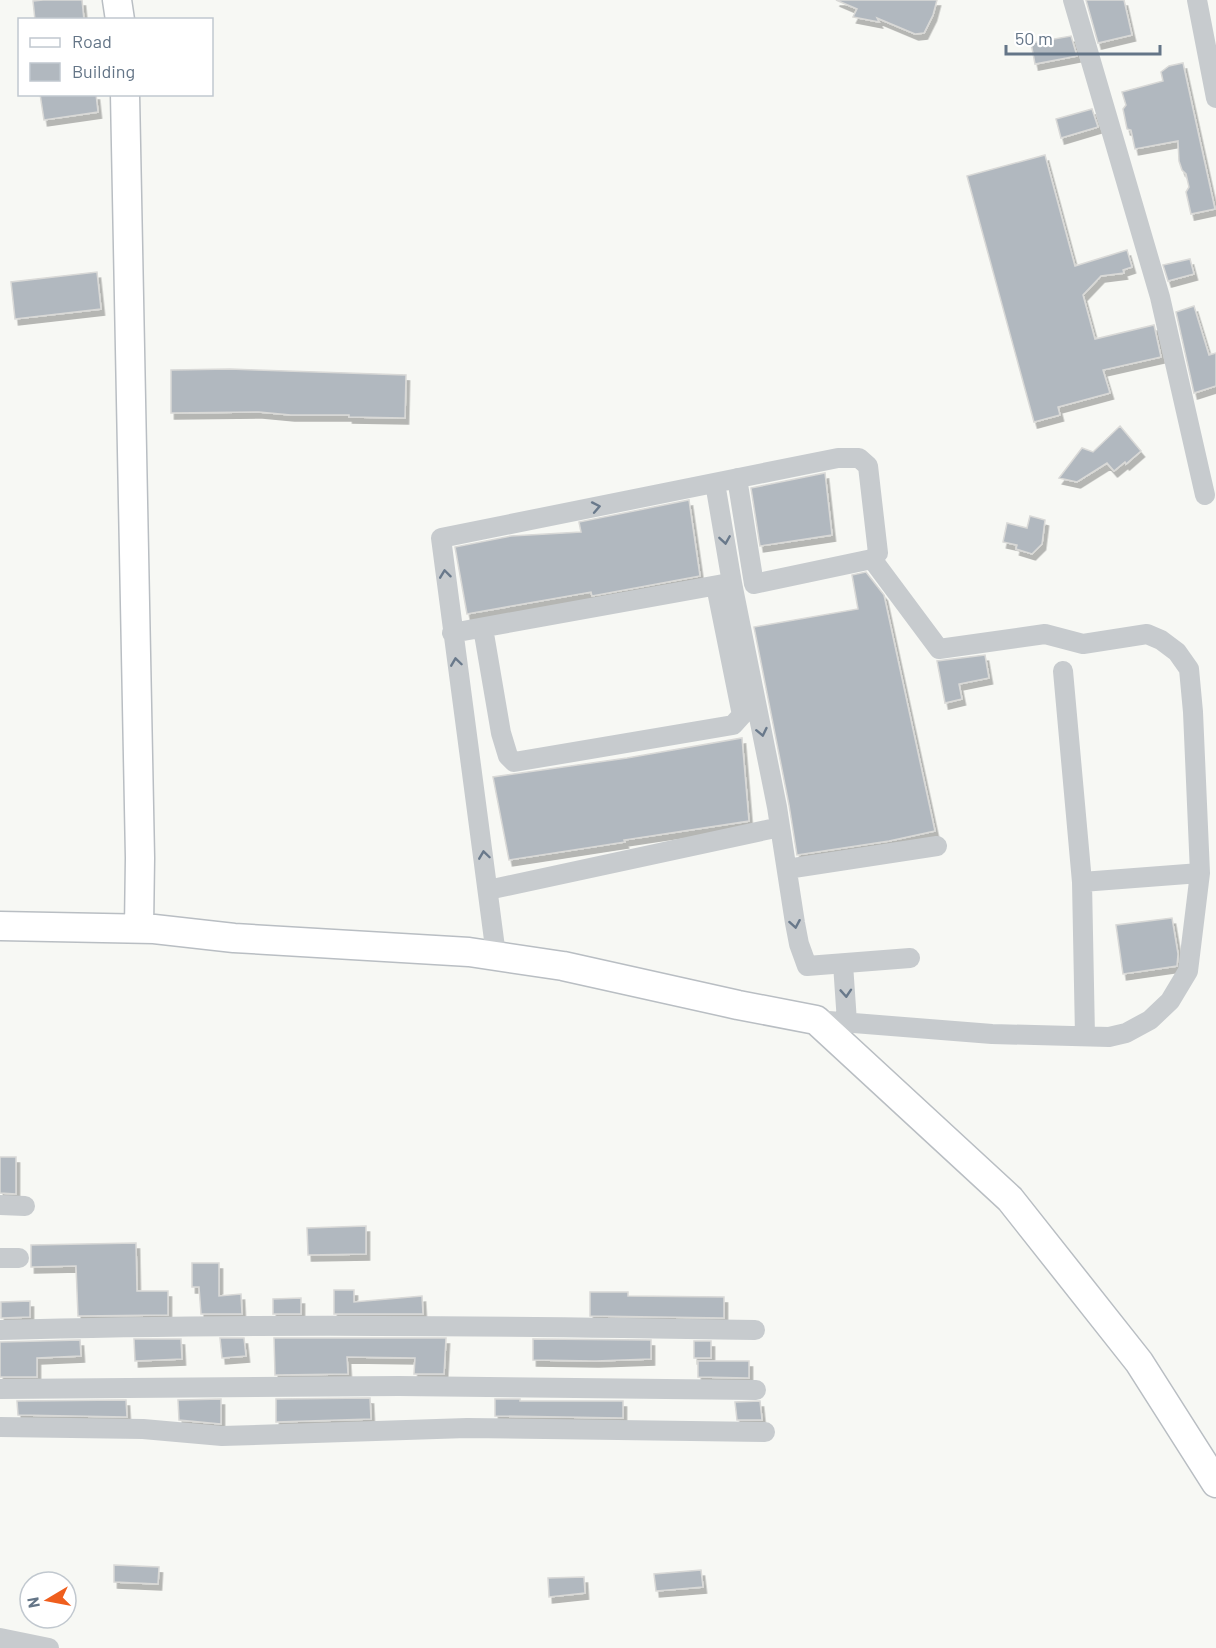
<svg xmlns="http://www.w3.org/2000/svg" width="1216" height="1648" font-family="Barlow,sans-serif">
  <defs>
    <filter id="shadow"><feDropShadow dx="3.5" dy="6" stdDeviation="0" flood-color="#0004"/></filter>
  </defs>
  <rect width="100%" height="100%" fill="#f7f8f4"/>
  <path fill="#b1b8bf" stroke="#d9d9d7" stroke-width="1.5" filter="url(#shadow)" d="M43,0H82L84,20H35L33,1Z
    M836,0H937L933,15L924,33L915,34L877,18L879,22L853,17L857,9Z
    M1086,0H1124L1132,35L1098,43Z
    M1071,36L1077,56L1035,64L1031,43Z
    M1183,63L1215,209L1191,214L1186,192L1189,187L1186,174L1182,170L1179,161L1178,141L1135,149L1131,130L1127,129L1123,109L1126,105L1122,92L1163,81L1161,72L1169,66Z
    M40,94H96L98,112L44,120Z
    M1092,109L1098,127L1061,138L1056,119Z
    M1045,155L1075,266L1127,250L1132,267L1123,270L1124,273L1101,276L1083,295L1095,339L1154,325L1161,357L1103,370L1110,393L1058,407L1060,415L1034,422L967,176Z
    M1190,259L1194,274L1168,281L1163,265Z
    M97,272L101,309L15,319L11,282Z
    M1194,306L1209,355L1216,353V386L1194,393L1176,312Z
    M230,369L406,375L405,418L349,417V415H291L259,412L171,413V370Z
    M1120,426L1141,451L1126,464L1125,462L1114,471L1107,463L1077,482L1059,478L1082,448L1093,452Z
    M825,473L832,535L760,546L751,488Z
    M689,500L700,576L592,596L591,592L467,614L455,547L511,536L581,532L579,522Z
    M1030,516L1045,520L1042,544L1032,554L1016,549L1017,545L1003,542L1007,523L1027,528Z
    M866,572L884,595L935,831L889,841L797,855L789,805L754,627L858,609L852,575Z
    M985,655L989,678L959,684L962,699L945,703L937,661Z
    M742,738L749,821L624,840L625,842L509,860L493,777L627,758Z
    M1172,918L1178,954L1177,966L1123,974L1116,925Z
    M0,1157H16V1194L0,1193Z
    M366,1226V1254L308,1255L307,1228Z
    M136,1243L137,1291H168V1315L78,1316L76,1266L31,1267V1245Z
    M192,1263H219V1296L241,1294L242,1314H201L199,1287H192Z
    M334,1290H354V1302L422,1296L423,1314H334Z
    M590,1292H628V1296L724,1297V1318L590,1316Z
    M301,1298V1314H273V1299Z
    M30,1301V1317L1,1318V1302Z
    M220,1338H244L246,1356L222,1358Z
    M274,1338H446L444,1374H414L415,1358L347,1357L348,1374L275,1375Z
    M134,1339H181L182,1359L135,1361Z
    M533,1339L651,1340V1359L595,1361L533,1360Z
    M80,1340L81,1356L37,1358V1377H0V1342Z
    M694,1341H711V1358H694Z
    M698,1361H749V1378L698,1377Z
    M370,1398L371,1419L276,1422V1399Z
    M221,1399V1424L179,1420L178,1400Z
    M495,1399H520V1401H623V1418L495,1416Z
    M126,1400L127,1417L18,1415L17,1401Z
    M760,1401L762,1420H737L735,1402Z
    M114,1565L159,1567L158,1584L114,1582Z
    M701,1570L703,1587L656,1591L654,1574Z
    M584,1577L585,1593L549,1597L548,1578Z"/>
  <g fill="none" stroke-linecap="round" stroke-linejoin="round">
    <g stroke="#b9bec3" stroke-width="31">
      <path id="secondary" d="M117,0L120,20
        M125,94L140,858L139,928
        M0,926L154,929L234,938L469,952L563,966L738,1005L816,1020L1010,1199L1139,1362L1216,1483"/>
    </g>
    <path stroke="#c7cbce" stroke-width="20" d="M1073,0L1160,297L1205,495
      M1197,0L1216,98
      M715,483L732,583L777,807L795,923L799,944L807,966L910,958
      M483,628L501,733L508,756L514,762L733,725L742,715L716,586
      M452,633L729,583
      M1063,671L1082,882L1085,1036
      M787,869L937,846
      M1082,882L1200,873
      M488,890L780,827
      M496,955L441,538L838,458H859L868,466L878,553L872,559L754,584L737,478
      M843,964L847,1022
      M816,1020L992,1034L1109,1037L1126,1033L1150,1020L1170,1001L1188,971L1200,873L1193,712L1189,669L1177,652L1161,640L1147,634L1083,644L1045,634L939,649L872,559
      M0,1205L25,1206
      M0,1258H19
      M0,1330C252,1323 503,1326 755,1330
      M0,1389L399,1386L756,1390
      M0,1427L143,1429L222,1436L467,1428L765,1432
      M0,1638L49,1648"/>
    <use href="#secondary" stroke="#fff" stroke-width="28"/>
  </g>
  <defs><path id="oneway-chevron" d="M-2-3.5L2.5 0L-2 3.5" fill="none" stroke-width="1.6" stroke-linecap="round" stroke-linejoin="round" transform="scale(1.5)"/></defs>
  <g stroke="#69798b">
    <use href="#oneway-chevron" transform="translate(596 507) rotate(-11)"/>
    <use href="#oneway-chevron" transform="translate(725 540) rotate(81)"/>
    <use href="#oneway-chevron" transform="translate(445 574) rotate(-97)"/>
    <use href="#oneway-chevron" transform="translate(456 662) rotate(-98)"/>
    <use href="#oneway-chevron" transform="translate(762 732) rotate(78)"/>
    <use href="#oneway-chevron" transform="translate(484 855) rotate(-98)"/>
    <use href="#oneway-chevron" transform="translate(795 924) rotate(80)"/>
    <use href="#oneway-chevron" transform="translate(846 993) rotate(86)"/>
  </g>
  <rect x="18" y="18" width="195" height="78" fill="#ffffff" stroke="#c1c8cf" stroke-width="1.5"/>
  <rect x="30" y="38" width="30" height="9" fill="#ffffff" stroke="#c1c8cf" stroke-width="1.5"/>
  <text x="72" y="48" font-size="18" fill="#647587">Road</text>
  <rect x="30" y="63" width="30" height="18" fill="#b1b8bf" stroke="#c1c8cf" stroke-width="1.5"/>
  <text x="72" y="78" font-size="18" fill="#647587">Building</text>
  <g transform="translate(48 1600) rotate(260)"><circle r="28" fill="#ffffff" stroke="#c1c8cf" stroke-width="1.5"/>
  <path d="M0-4.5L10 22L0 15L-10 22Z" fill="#ef5e1d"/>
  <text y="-9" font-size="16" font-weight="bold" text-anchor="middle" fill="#647587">N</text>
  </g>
  <path d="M1006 45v9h154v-9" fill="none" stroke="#647587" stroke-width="3"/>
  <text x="1015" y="45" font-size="18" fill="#647587" stroke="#ffffff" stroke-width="4.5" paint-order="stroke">50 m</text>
</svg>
